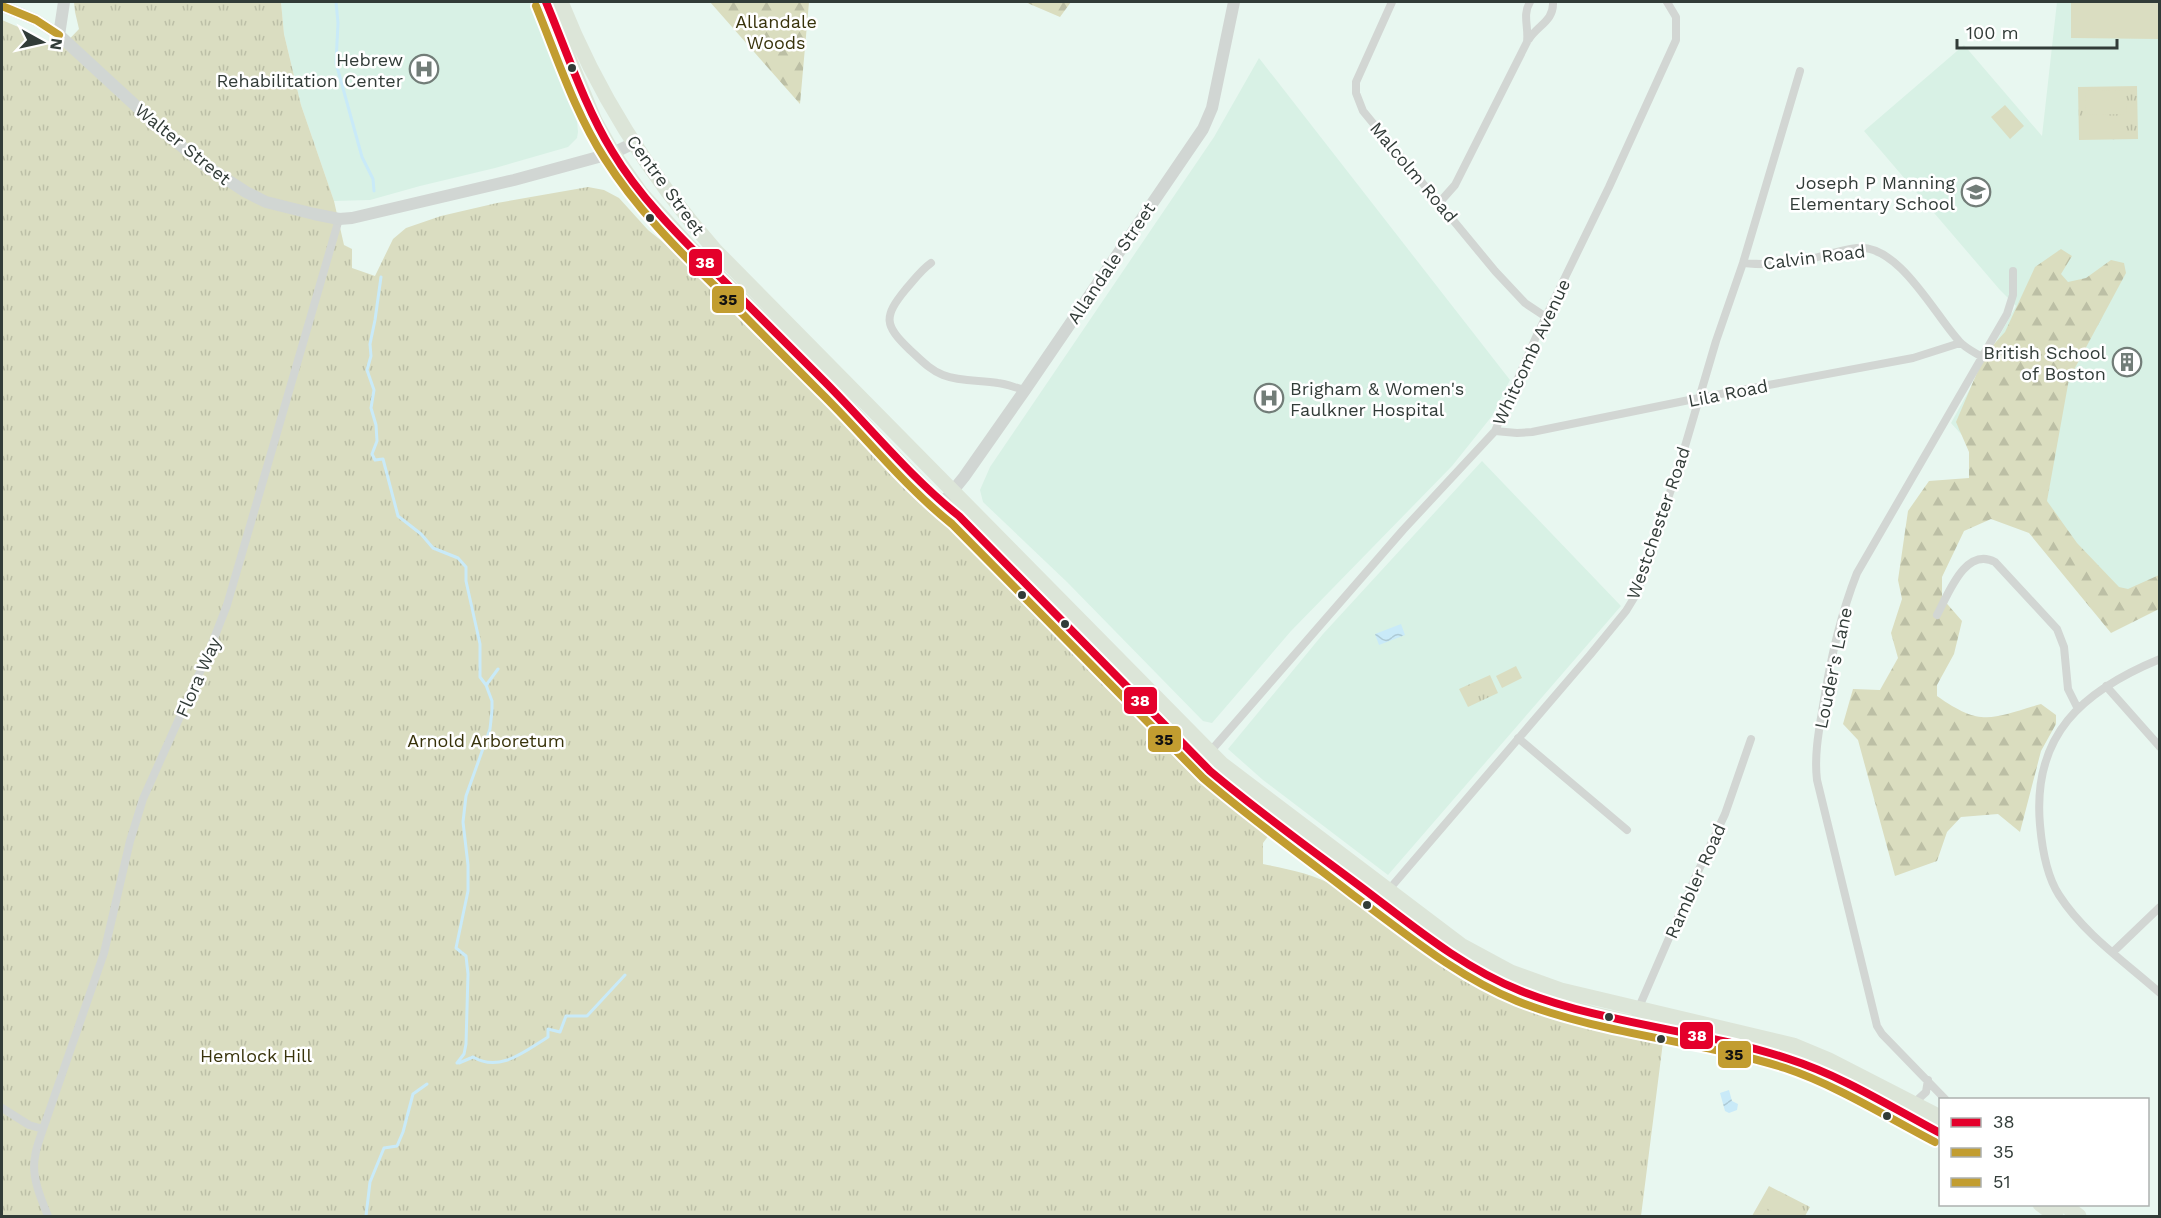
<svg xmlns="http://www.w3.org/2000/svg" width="2161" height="1218" font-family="'Work Sans',sans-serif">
  <defs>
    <pattern id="forest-firs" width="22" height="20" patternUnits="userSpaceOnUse" patternTransform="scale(1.5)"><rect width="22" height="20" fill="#daddbf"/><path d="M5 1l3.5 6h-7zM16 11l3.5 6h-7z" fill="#bcbfa5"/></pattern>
    <pattern id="park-tufts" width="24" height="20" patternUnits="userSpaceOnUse" patternTransform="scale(1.5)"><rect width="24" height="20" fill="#daddc1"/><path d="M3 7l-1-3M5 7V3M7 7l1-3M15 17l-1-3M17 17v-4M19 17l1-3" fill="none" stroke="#bcbfa7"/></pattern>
    <pattern id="water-waves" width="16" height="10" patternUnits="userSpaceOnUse" patternTransform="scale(1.5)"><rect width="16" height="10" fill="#c9eaf8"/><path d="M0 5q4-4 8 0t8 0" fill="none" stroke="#adcad5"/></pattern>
  </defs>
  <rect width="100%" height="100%" fill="#e8f7f0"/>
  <path fill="#d8f1e5" d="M281,2H531L577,121L578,132L577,138L568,147L495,168L420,186L370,200L334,201L301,105L284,34Z
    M2057,2H2159V597L2126,617L1951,423L2016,306L2000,290L1864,131L1964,45L2042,136Z
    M1259,58L1510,380L1492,416L1452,466L1291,631L1212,723L1203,721L1067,582L983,502L980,490L990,467L1214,137Z
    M1482,461L1621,606L1388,875L1263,780L1228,749L1323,634Z"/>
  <path fill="url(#forest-firs)" d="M710,2H809L800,104Z
    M1025,2H1071L1060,17Z
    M2061,249L2072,256L2061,274L2068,282L2086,278L2111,260L2124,263L2126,273L2069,379L2047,501L2077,543L2119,587L2128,589L2159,575V609L2111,633L2029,533L1991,519L1964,531L1942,577V598L1962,621L1954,654L1937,685V696C1982,728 1992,718 2041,704L2056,715V724L2041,751L2020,832L1998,814L1961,817L1947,832L1937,861L1895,876L1858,740L1843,724L1853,689L1880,690L1898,658L1891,633L1902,599L1898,580L1908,511L1929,481L1969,478V452L1956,422L1985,354L2005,332L2035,267Z"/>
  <path fill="url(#park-tufts)" d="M74,2H281L284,34L301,105L334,201L344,245L352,249V268L375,276L393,239L406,228L441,216L497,203L588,187L604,190L619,198L648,230L683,258L1195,776L1269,835L1263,843V864C1288,869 1314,874 1337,887C1379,911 1413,949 1455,975C1513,1012 1596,1027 1663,1042L1641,1216H2V20L30,32L58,51L79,29L75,12Z
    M2137,86L2138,139L2079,140L2078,87Z
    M1490,675L1498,693L1468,707L1459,689Z
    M1769,1186L1810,1207L1805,1216H1752Z"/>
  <path fill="#daddc1" d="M2071,2H2159V39L2071,38Z
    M2126,90L2127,114L2086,115L2085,91Z
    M2005,105L2024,126L2010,139L1991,117Z
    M2088,118H2125V135H2088Z
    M1516,666L1522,678L1502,688L1496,676Z
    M1768,1189L1802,1207L1797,1216H1781L1760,1205Z"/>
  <path fill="url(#water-waves)" d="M1401,624L1405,635L1379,645L1375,634Z
    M1729,1090L1732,1101L1738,1104L1737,1110L1729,1113L1725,1111L1720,1093Z"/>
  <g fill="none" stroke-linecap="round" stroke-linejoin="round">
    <path stroke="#c9eaf8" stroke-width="3" d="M336,2L338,23L336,63L362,157L373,179L374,191
      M381,277L375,320L370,344L371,356L367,370L374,390L371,408L376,425L377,441L372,454L375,460L383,459L398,516L421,534L433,548L458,558L466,567V581L480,644V677L486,685L492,701V711L490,729L466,796L463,822L468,865V891L456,948L466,956L468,974L466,1044L464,1054L457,1063
      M487,684L498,669
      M459,1063L473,1057C500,1073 525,1051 548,1037V1029L560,1032L566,1016H587L625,975
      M366,1216L370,1182L384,1148L397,1146L403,1132L413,1094L427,1084"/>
    <path stroke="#d2d6d3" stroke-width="8" d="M1392,2L1356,82V93L1363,111L1495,271L1525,303L1546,317
      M1529,39C1538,25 1554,21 1553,2
      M1439,203L1455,185L1527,42C1529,27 1522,15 1530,2
      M931,263C921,270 914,280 906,289C883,317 884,325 910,350C921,360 930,370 943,375C961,382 980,380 998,383C1007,384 1016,388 1025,390
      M1743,263C1765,265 1786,265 1807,260C1823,256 1840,250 1857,248C1899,244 1934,314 1959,341C1965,348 1974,352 1982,357
      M1495,431L1517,433L1532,432L1699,398L1913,358L1960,343
      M1937,615C1948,595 1965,546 1995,562L2057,629L2064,647L2068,689L2078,709
      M2160,659C2082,691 2032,735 2040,825C2042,848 2046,875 2059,895C2084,934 2125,962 2160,993
      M2106,686L2160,747
      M1518,738L1627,830
      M1209,753L1403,530L1495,431L1536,337L1609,187L1676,40V17L1667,2
      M1386,893L1590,655L1626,611L1637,593L1683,453L1716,341L1743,263L1800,71
      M2113,952L2160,907
      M1633,1021L1695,878L1725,814L1751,739
      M1946,1100L1882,1034L1877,1026L1817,780C1814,755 1819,730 1823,706C1830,661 1840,616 1857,573L2007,314L2013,295V271
      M1914,1103L1926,1092L1928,1080
      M2,1108L29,1125L43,1129C40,1138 36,1148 35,1157C31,1176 41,1199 48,1216
      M43,1129L104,953L130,841L143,799L208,654L227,605L339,219"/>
    <path stroke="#d1d6d3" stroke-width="12" d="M2,6L36,20L59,35L162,130L203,164L246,192L266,202L314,214L339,219L352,218L514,180L613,153L634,143
      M59,35L64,2
      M947,498L964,477L1025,390L1203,129L1212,108L1234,2"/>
    <path stroke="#dce5d8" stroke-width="15" d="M546,2L595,121L613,153L641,193L689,246L838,395L880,442L931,494L959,516L1210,771L1245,800L1434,942C1461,961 1489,978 1521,991C1607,1025 1702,1031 1790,1059L1825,1073L1940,1133
      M561,2C597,93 650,176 715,250L1222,764L1461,945L1511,972L1561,990L1793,1045L1829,1060L1940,1117
      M2040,1204L2056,1216
      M2063,1204L2079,1216"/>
    <g stroke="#fff" stroke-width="12">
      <path id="bus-1" d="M546,2C567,52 584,105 612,151C640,198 680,237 718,275C754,311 789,346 824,381C869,426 909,476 959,516L1210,771C1260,813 1313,851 1365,890C1414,927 1463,968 1521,991C1607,1025 1702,1030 1789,1059C1842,1076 1891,1107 1940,1133"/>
    </g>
    <g stroke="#fff" stroke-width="12">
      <path id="bus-2" d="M536,6C557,57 575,113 605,159C636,208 677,249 718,289C752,324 786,358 820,392C865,436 903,485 952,524L1203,778C1251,819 1303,856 1353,895C1405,933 1456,976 1517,1001C1603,1035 1697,1040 1785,1068C1836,1085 1887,1117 1935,1142"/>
    </g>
    <g stroke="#fff" stroke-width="12">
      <path id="bus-3" d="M2,6L36,20L59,35"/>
    </g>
    <use href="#bus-1" stroke="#e4002b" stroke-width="8"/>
    <use href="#bus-2" stroke="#c29d30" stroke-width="8"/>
    <use href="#bus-3" stroke="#c29d30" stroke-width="8"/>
  </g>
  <defs>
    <g id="hospital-ring" transform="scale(1.5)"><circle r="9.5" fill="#fff" stroke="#727d78" stroke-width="1.5"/><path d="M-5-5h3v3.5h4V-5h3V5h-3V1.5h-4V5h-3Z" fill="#727d78"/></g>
    <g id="school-ring" transform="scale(1.5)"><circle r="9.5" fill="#fff" stroke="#727d78" stroke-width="1.5"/><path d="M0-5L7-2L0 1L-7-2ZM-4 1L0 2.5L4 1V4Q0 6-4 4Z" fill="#727d78"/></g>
    <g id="building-ring" transform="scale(1.5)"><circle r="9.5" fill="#fff" stroke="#727d78" stroke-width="1.5"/><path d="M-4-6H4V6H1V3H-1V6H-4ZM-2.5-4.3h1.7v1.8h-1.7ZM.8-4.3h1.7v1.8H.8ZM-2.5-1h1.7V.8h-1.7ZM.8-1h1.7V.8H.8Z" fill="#727d78"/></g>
  </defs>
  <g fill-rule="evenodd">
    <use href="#hospital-ring" x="424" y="69"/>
    <use href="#school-ring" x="1976" y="192"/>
    <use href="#building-ring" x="2127" y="362"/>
    <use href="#hospital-ring" x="1269" y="398"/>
  </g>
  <g fill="#323c38" stroke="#fff" stroke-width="2">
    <circle cx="572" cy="68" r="5"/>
    <circle cx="650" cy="218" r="5"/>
    <circle cx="1022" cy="595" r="5"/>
    <circle cx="1065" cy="624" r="5"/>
    <circle cx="1367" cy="905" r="5"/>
    <circle cx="1609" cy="1017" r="5"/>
    <circle cx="1661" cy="1039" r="5"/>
    <circle cx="1887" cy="1116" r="5"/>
  </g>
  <g text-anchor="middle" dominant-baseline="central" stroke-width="5" stroke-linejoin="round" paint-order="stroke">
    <g font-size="18" fill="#38330b" stroke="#fff">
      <text x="776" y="21">Allandale<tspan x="776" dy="21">Woods</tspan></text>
      <text x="486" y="740">Arnold Arboretum</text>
      <text x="256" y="1055">Hemlock Hill</text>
    </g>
    <g font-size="18" fill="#323c38" stroke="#fff" text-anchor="end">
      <text x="403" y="59">Hebrew<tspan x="403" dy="21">Rehabilitation Center</tspan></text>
      <text x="1955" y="182">Joseph P Manning<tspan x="1955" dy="21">Elementary School</tspan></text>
      <text x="2106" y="352">British School<tspan x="2106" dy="21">of Boston</tspan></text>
      <text x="1290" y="388" text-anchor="start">Brigham &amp; Women's<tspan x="1290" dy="21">Faulkner Hospital</tspan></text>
    </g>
    <g font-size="18" fill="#323c38" stroke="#fff">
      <text transform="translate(183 144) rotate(39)">Walter Street</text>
      <text transform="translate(1414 172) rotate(50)">Malcolm Road</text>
      <text transform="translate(666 185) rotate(54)">Centre Street</text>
      <text transform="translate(1814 257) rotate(-7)">Calvin Road</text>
      <text transform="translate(1111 263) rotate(-56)">Allandale Street</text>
      <text transform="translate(1531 352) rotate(-65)">Whitcomb Avenue</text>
      <text transform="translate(1728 393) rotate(-11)">Lila Road</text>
      <text transform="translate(1658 523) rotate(-71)">Westchester Road</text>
      <text transform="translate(1833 668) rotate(-78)">Louder's Lane</text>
      <text transform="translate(198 677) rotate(-66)">Flora Way</text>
      <text transform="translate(1695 881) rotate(-66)">Rambler Road</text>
    </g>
  </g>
  <g stroke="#fff" stroke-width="2">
    <rect x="688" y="248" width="35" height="29" rx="6" fill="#e4002b"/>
    <rect x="711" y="285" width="34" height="29" rx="6" fill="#c29d30"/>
    <rect x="1123" y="686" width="35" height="29" rx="6" fill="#e4002b"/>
    <rect x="1147" y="725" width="35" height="28" rx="6" fill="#c29d30"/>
    <rect x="1679" y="1021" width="35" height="29" rx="6" fill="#e4002b"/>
    <rect x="1717" y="1040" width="35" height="29" rx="6" fill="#c29d30"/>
  </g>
  <g font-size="16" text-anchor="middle" font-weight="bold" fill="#fff">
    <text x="705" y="268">38</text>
    <text x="1140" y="706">38</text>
    <text x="1697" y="1041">38</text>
  </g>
  <g font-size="16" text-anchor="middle" font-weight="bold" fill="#111">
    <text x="728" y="305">35</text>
    <text x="1164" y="745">35</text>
    <text x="1734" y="1060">35</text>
  </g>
  <rect width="2161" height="1218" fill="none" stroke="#323c38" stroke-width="6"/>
  <rect x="1939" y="1098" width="210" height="108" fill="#ffffff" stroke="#adb1af" stroke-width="1.5"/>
  <rect x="1951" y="1118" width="30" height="9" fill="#e4002b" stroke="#adb1af" stroke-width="1.5"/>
  <text x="1993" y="1128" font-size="18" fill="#323c38">38</text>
  <rect x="1951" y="1148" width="30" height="9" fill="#c29d30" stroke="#adb1af" stroke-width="1.5"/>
  <text x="1993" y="1158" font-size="18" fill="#323c38">35</text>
  <rect x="1951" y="1178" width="30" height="9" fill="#c29d30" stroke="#adb1af" stroke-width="1.5"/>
  <text x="1993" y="1188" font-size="18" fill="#323c38">51</text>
  <g transform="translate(42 42) rotate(98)" stroke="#ffffff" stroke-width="4.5" paint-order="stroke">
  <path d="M0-4.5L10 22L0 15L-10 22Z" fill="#323c38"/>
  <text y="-9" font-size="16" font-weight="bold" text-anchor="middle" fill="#323c38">N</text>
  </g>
  <path d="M1957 39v9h160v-9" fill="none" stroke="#323c38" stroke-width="3"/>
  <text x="1966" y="39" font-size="18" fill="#323c38" stroke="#ffffff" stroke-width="4.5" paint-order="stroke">100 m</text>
</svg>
